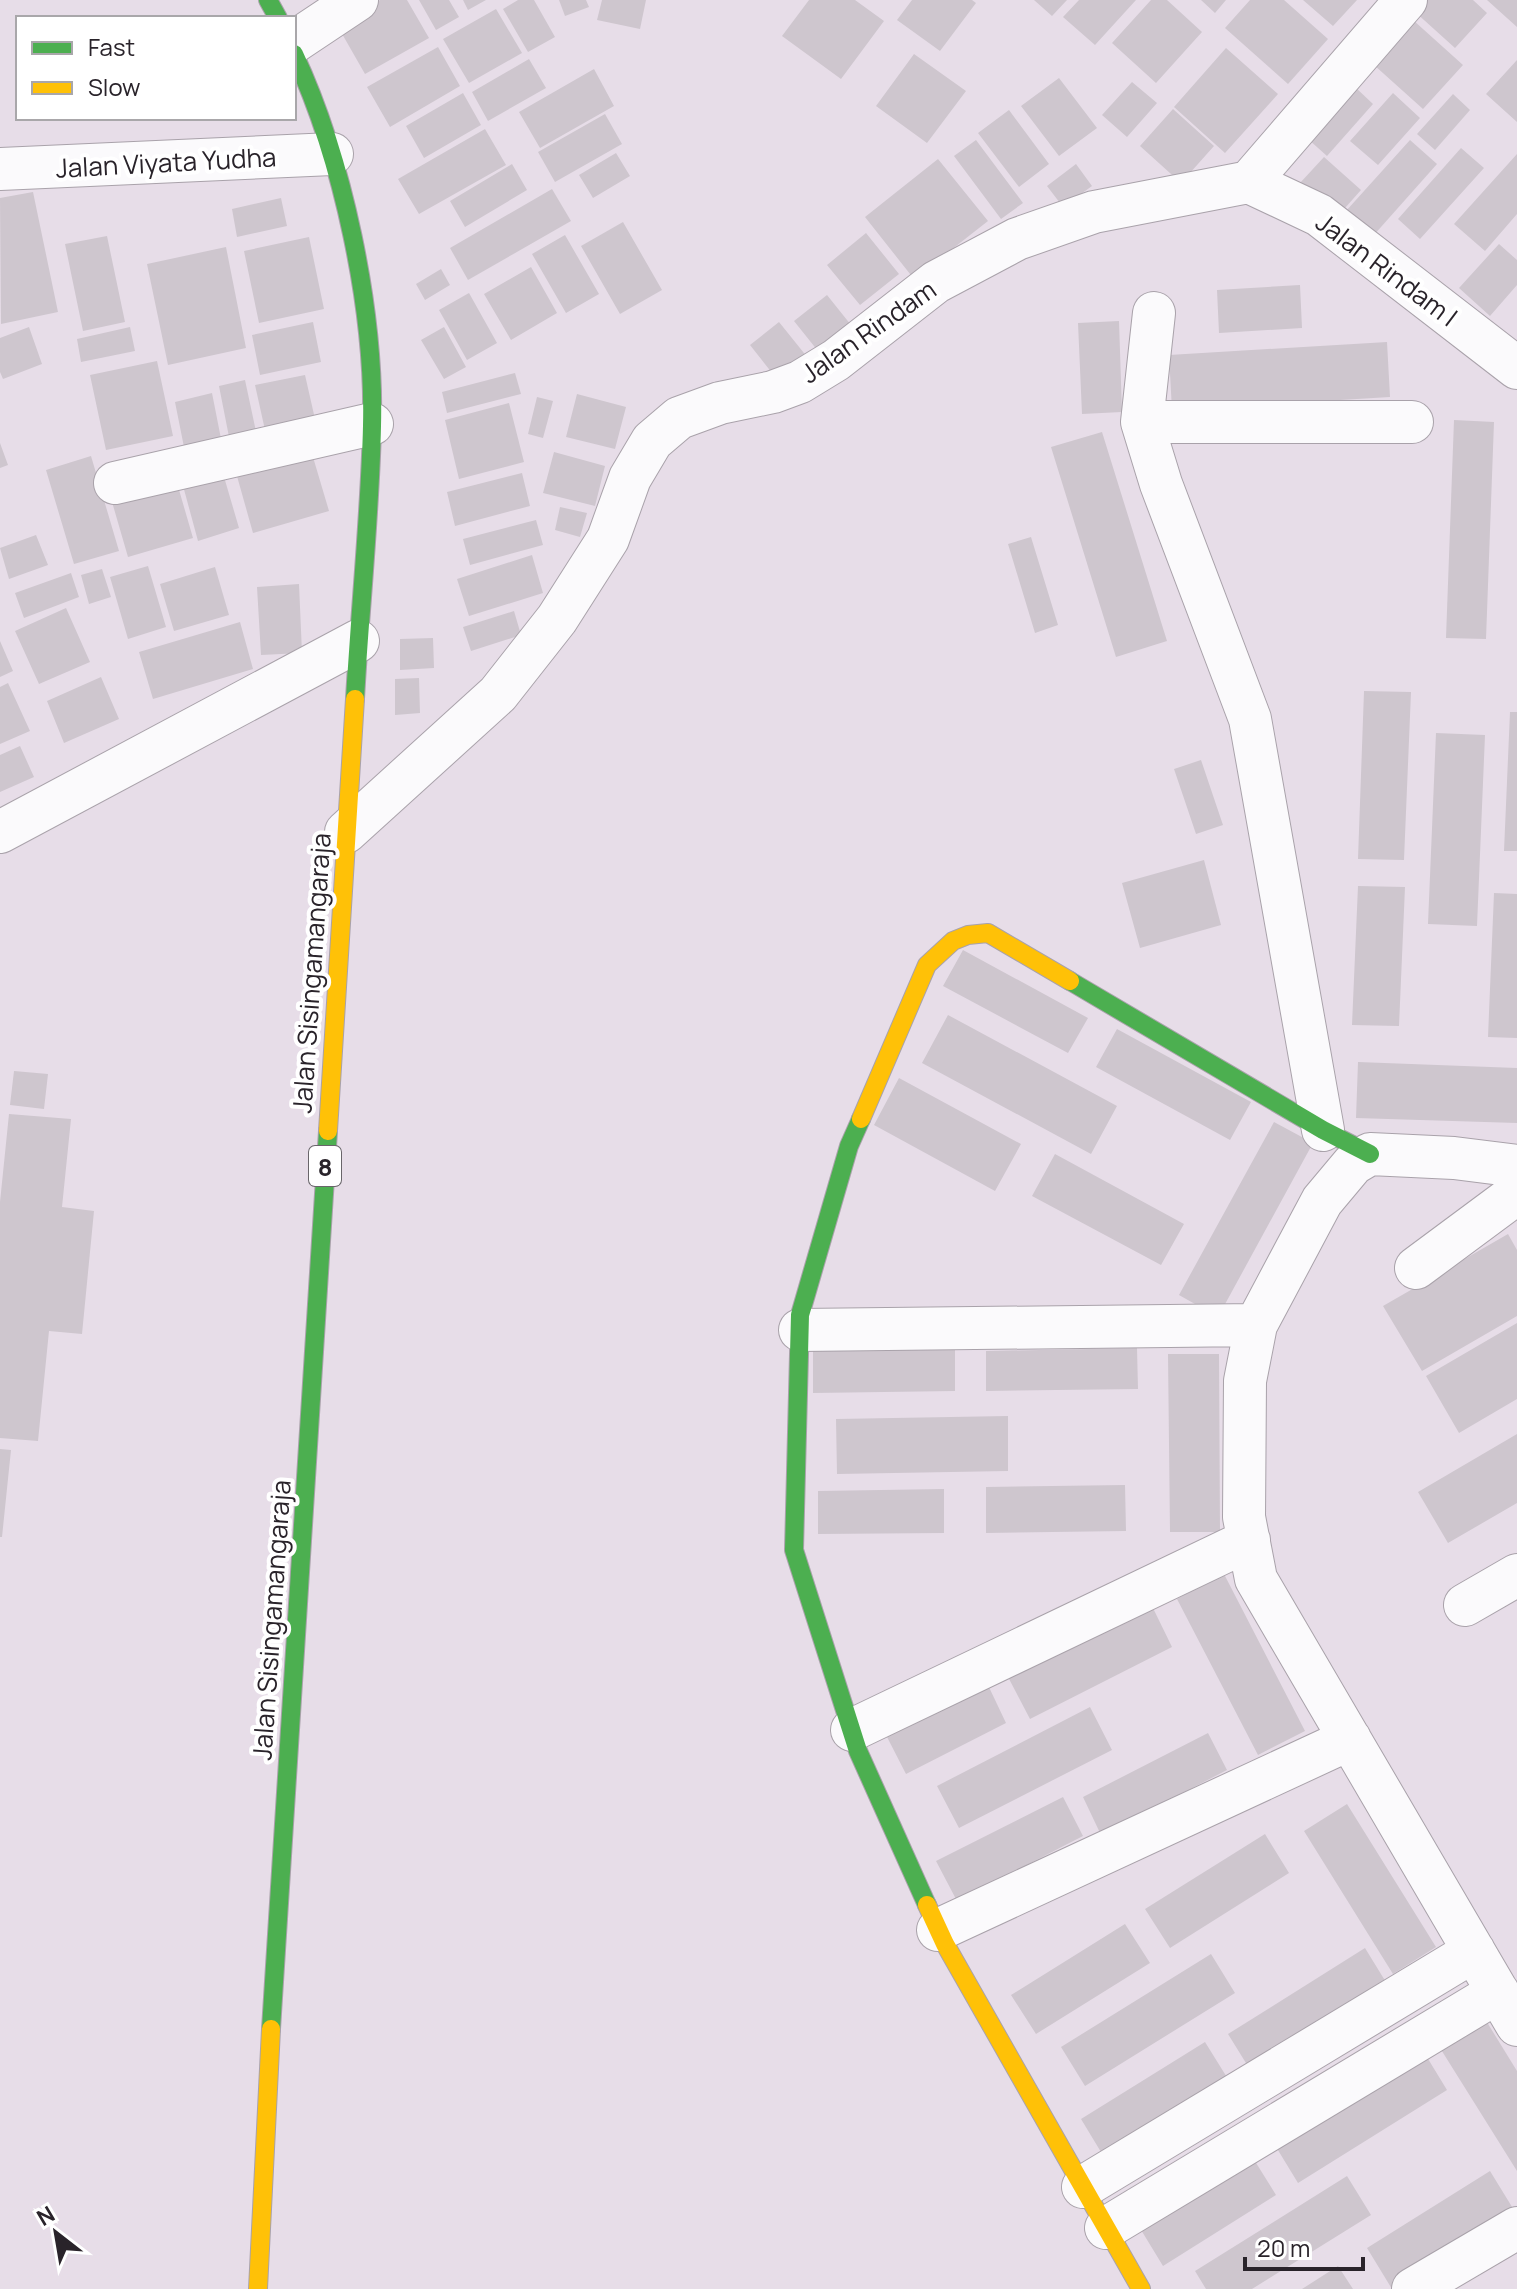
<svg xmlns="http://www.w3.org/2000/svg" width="1517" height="2289" font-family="Manrope,sans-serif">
  <rect width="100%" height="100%" fill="#e7dde8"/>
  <path fill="#cec6ce" d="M380,0H407L429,38L365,74L337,25Z
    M419,0H449L459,17L436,30Z
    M463,0H486L468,10Z
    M518,0H534L555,37L528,52L503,9Z
    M559,0H586L589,7L565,16Z
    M602,0H646L640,29L597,20Z
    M809,0H855L884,21L841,79L782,36Z
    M912,0H972L976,3L940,51L897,20Z
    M1034,0H1067L1052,16Z
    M1079,0H1136L1095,45L1063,17Z
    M1151,0H1167L1202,32L1156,83L1112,43Z
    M1201,0H1226L1215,13Z
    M1250,0H1284L1328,39L1288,84L1225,28Z
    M1303,0H1357L1333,26Z
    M1424,0H1473L1487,13L1455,48L1414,11Z
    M1487,0H1517V27Z
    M496,9L522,53L469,83L443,39Z
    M1413,20L1463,65L1423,109L1374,65Z
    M438,47L460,86L390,127L367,87Z
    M1226,48L1278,94L1225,153L1174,107Z
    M914,54L966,91L927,143L876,106Z
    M529,59L546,88L488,121L472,92Z
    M1517,60V122L1486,94Z
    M594,69L614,106L540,148L519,112Z
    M1059,78L1097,128L1059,156L1021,106Z
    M1132,82L1157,103L1127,137L1102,115Z
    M1355,87L1373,104L1327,156L1308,139Z
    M463,93L481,125L424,158L406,126Z
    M1393,93L1420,118L1378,165L1350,141Z
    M1453,94L1470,110L1435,150L1417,134Z
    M1173,109L1214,146L1181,183L1140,146Z
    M1009,110L1049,164L1019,187L978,133Z
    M605,114L622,144L555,182L538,152Z
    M485,129L506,165L419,214L398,179Z
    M976,140L1023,203L1001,219L954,156Z
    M1410,140L1437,164L1373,236L1346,211Z
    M1461,148L1484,168L1420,239L1398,219Z
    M616,153L630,176L593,198L579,175Z
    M1517,154V214L1485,251L1454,224Z
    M1324,157L1361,190L1337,217L1300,183Z
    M938,159L988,221L914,279L865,217Z
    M512,164L527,190L465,227L450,201Z
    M1076,164L1092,186L1063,207L1047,186Z
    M552,189L571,221L468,280L450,248Z
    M33,192L58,312L1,324L0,198Z
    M281,198L287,226L237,237L232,209Z
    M623,222L662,290L620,314L581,246Z
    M866,233L899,274L860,305L827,265Z
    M565,235L599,294L566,313L532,254Z
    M107,236L125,322L83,331L65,244Z
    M309,237L324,309L259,323L244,251Z
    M1499,244L1517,260V285L1490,316L1459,288Z
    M226,247L246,348L168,365L147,264Z
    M531,267L557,313L511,340L484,294Z
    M441,269L450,285L425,300L416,284Z
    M1300,285L1302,328L1219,333L1217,290Z
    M469,293L497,343L467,360L439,310Z
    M827,295L855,330L822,356L794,321Z
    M1119,321L1122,412L1082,414L1078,323Z
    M313,322L321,362L260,375L252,335Z
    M779,322L812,363L783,387L750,345Z
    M29,327L42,364L3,379L0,372V338Z
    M130,327L135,351L81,362L77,339Z
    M444,327L466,367L444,379L421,340Z
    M1387,342L1390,397L1172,410L1169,355Z
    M157,361L173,436L106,450L90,375Z
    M515,373L521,394L447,413L442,392Z
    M305,375L315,419L265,430L255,385Z
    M245,380L258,441L231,447L219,386Z
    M212,393L224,454L187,462L175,402Z
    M577,394L626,407L615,449L566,437Z
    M537,397L553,401L543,438L528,434Z
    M509,403L524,462L459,479L445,420Z
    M1454,420L1494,422L1486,639L1446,638Z
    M1102,432L1167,641L1116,657L1051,447Z
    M0,443L8,465L0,468Z
    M310,447L329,511L253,533L235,469Z
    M554,452L605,466L595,506L543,493Z
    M91,456L119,551L74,564L46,470Z
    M222,470L239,528L198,541L182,482Z
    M522,473L530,506L455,526L447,492Z
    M175,476L193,538L128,557L110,495Z
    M560,507L587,513L580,537L555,530Z
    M536,520L543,545L470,565L463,539Z
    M36,535L48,565L9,579L0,548Z
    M1031,537L1058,625L1035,633L1008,544Z
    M532,555L543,593L469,616L457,579Z
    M148,566L166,627L128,639L110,577Z
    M215,567L229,615L174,631L160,584Z
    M102,569L111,597L89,604L81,575Z
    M71,573L79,597L24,618L15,593Z
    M299,584L302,653L261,655L257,587Z
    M66,608L90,662L39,684L15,631Z
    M514,611L521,635L471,651L463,627Z
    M240,622L253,669L153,699L139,652Z
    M433,638L434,668L400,670V639Z
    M0,641L13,671L0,677Z
    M101,677L119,719L64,743L47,701Z
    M419,678L420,713L395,715V679Z
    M8,683L30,731L0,744V687Z
    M1364,691L1411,692L1404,860L1358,859Z
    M1510,712H1517V851H1504Z
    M1436,733L1485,735L1477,926L1428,924Z
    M20,746L34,777L0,792V755Z
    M1201,760L1223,825L1196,834L1174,769Z
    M1204,860L1221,925L1140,948L1122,883Z
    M1358,886L1405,887L1399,1026L1352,1025Z
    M1494,893L1517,894V1038L1488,1037Z
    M963,950L1088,1018L1068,1053L943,986Z
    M948,1015L1117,1106L1091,1154L922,1063Z
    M1117,1029L1251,1102L1230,1140L1096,1067Z
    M1358,1062L1517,1068V1123L1356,1118Z
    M14,1071L48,1074L44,1109L10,1105Z
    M899,1078L1021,1144L995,1191L874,1125Z
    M9,1114L71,1119L62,1207L94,1211L82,1334L49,1331L38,1441L0,1438V1202Z
    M1274,1122L1313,1143L1218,1317L1179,1295Z
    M1055,1154L1184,1224L1161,1265L1032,1196Z
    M1508,1234L1517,1250V1316L1422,1371L1383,1306Z
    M1517,1323V1399L1459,1433L1426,1376Z
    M955,1345V1391L813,1393V1347Z
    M1137,1348L1138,1389L986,1391V1351Z
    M1168,1354H1219L1220,1532H1170Z
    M1008,1416V1471L837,1474L836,1419Z
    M1517,1434V1503L1448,1543L1418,1492Z
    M0,1449L11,1450L2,1537H0Z
    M1125,1485L1126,1531L986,1533V1487Z
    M944,1489V1533L818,1534V1491Z
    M1224,1574L1305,1731L1258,1755L1177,1599Z
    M1151,1604L1172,1647L1030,1719L1008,1677Z
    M987,1683L1006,1723L906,1774L886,1735Z
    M1090,1707L1112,1750L959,1828L937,1786Z
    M1208,1733L1227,1770L1101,1835L1083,1797Z
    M1063,1797L1083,1836L957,1901L936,1861Z
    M1347,1804L1436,1947L1393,1974L1304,1831Z
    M1265,1834L1289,1873L1170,1948L1145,1909Z
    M1125,1924L1150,1963L1036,2034L1011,1995Z
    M1365,1948L1392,1992L1254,2076L1228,2034Z
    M1211,1954L1235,1993L1085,2086L1061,2047Z
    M1485,2019L1517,2071V2171L1440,2048Z
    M1205,2042L1228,2079L1104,2157L1081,2119Z
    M1422,2049L1447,2090L1298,2183L1273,2142Z
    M1248,2150L1276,2195L1163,2266L1135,2220Z
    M1490,2171L1517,2215L1400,2289H1392L1367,2248Z
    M1347,2176L1371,2215L1252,2289H1206L1195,2271Z
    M1338,2266L1353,2289H1302Z"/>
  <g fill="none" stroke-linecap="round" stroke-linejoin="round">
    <g stroke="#a9a2aa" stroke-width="44">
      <path id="street" d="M294,42L357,0
        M0,169L332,154
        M1249,182L1319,215L1517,368
        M1249,182L1406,0
        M1154,313L1142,422L1161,484L1250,719L1323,1130
        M1142,422H1412
        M115,483L372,424
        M0,832L358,641
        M346,832L498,694L557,619L608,539L630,478L652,441L679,418L720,403L773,392L800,382L836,360L936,282L1017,239L1094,212L1249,182
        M1517,1166L1454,1158L1370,1154L1353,1164L1322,1201L1256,1325L1245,1381L1244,1517L1256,1579L1517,2025
        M1416,1268L1517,1193
        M800,1330L1256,1325
        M1465,1605L1517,1575
        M852,1730L1249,1540
        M938,1930L1350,1739
        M1083,2187L1474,1951
        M1106,2228L1498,1992
        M1413,2289L1517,2228"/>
    </g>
    <g stroke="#a9a2aa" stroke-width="20">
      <path id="fast" d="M268,0L278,18
        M294,54C343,159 375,310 372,426C370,517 360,608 355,699
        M1070,981L1323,1130L1370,1154
        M861,1119L849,1146L800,1315L794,1550L858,1751L927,1905
        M271,2029L328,1131"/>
    </g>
    <g stroke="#a9a2aa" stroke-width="20">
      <path id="slow" d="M861,1119L927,965L953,941L968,935L988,933L1070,981
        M328,1131L355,699
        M927,1905L945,1944L1141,2289
        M258,2289L271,2029"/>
    </g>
    <use href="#street" stroke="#fbfafc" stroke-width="42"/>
    <use href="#fast" stroke="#4caf50" stroke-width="18"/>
    <use href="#slow" stroke="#ffc107" stroke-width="18"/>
  </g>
  <g text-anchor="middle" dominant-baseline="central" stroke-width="8" stroke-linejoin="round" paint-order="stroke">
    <rect fill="#fff" stroke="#69656a" stroke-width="2" x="309" y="1146" width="32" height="40" rx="6"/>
    <g font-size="24" font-weight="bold" fill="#29232a">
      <text x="325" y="1166">8</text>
    </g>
    <g font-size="26" fill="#29232a" stroke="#fff">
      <text transform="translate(166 162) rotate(-3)">Jalan Viyata Yudha</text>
      <text transform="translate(1387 269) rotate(37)">Jalan Rindam I</text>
      <text transform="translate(868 331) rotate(-35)">Jalan Rindam</text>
      <text transform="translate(311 973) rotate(-86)">Jalan Sisingamangaraja</text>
      <text transform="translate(271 1620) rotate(-86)">Jalan Sisingamangaraja</text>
    </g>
  </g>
  <rect x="16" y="16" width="280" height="104" fill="#ffffff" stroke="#a9a7aa" stroke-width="2"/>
  <rect x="32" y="42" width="40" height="12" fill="#4caf50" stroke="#a9a7aa" stroke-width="2"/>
  <text x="88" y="56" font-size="24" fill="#29232a">Fast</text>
  <rect x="32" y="82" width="40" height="12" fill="#ffc107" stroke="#a9a7aa" stroke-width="2"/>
  <text x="88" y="96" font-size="24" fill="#29232a">Slow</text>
  <g transform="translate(56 2233) rotate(329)" stroke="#ffffff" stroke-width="6" paint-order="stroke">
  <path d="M0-6L14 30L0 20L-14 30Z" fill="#29232a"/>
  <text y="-12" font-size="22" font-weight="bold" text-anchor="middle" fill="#29232a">N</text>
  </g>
  <path d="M1245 2257v12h118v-12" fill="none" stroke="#29232a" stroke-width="4"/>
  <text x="1257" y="2257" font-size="24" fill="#29232a" stroke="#ffffff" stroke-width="6" paint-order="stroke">20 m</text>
</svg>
